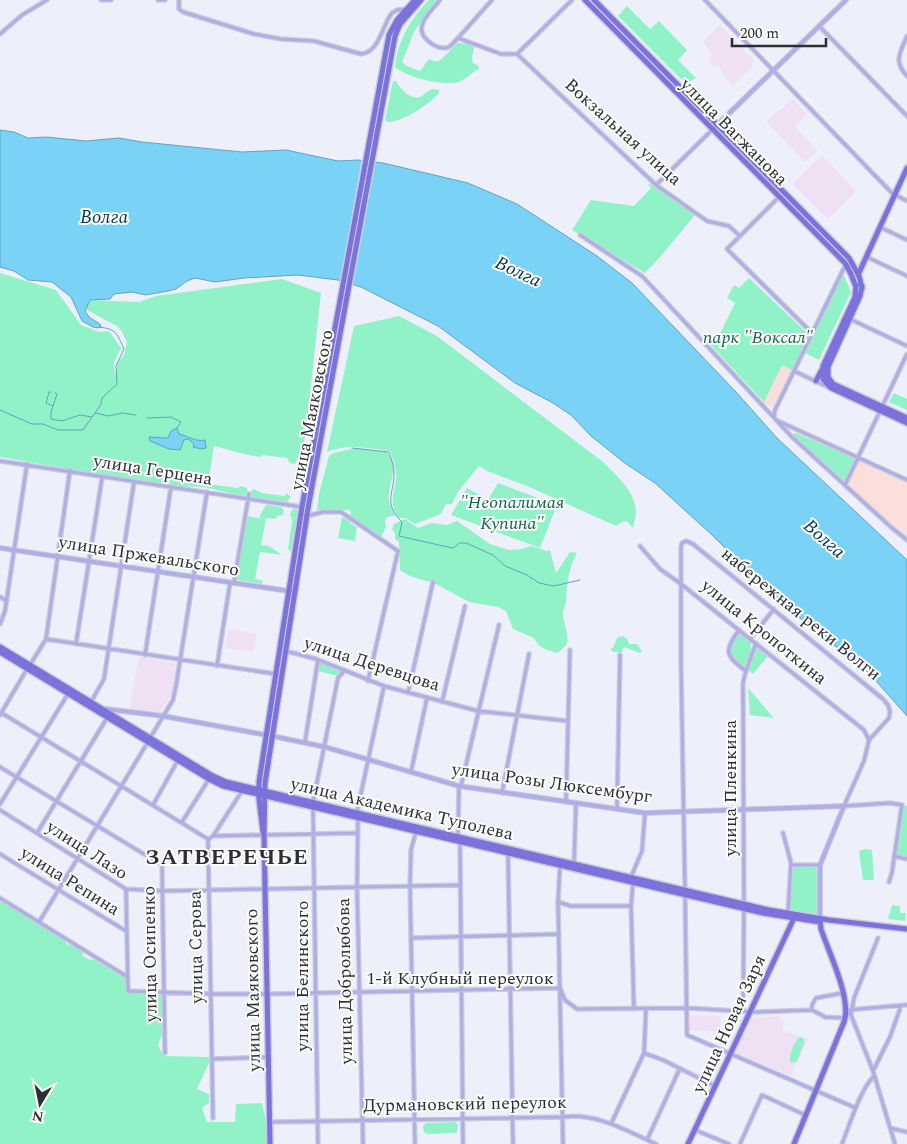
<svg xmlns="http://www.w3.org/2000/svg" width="907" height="1144" font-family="Spectral,serif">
  <rect width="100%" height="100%" fill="#edf0fa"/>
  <path fill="#efe0f4" d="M720,25L754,60L751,64L753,66L733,86L722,74L724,73L717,66L714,67L708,59L712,55L703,42Z
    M793,99L807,114L795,127L818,151L805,162L766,122Z
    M822,155L856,191L828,219L793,184Z
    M229,629L257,634L253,652L225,648Z
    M139,657L176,663L173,692L159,714L129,709Z
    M689,1015L721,1016L720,1032L689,1030Z
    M779,1016L780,1021L785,1022L782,1030L808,1039L791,1076L734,1052L751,1018Z"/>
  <path fill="#fadfdc" d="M782,365L792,370L772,408L764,402Z
    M859,459L907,482V538L892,527L846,484Z"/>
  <path fill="#91f2c7" d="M429,0H436L414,32L402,62L407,66L420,71L429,59C432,60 435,62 438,61C442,61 453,46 458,43L471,44L474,48L472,57L473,63L479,66V69C472,72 469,77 463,80C449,89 406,77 395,67C398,39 411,19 429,0Z
    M627,6L650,29L659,21L687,50L678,60L696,78L691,81V89L618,16Z
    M393,81H396C400,89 412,102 422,96C425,93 428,91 432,89L439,90V93C430,104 403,122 388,122L385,120Z
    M650,184L695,215L662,255L645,273L572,230L591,200L634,206L651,188L648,185Z
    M0,273L56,290L81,325L99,332L109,331L121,348L114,362L115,377L118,362L124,355L127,342L121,330L117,326L85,309L89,300L139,302L156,296L282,279L321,293L306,431L303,448L295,464L290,463L287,458L263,455L260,457C244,455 230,450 214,446L208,484L237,488L241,486L247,488L248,495C229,496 207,484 187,487L114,477L0,457Z
    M843,273L851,292L819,360L805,353Z
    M749,278L809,335L792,370L782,365L764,402L707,341L709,337L716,342L735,303L727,298L734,285L739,288Z
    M399,316L437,336L603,462C616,475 636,492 636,512C636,517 634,523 633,528L627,521L622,522L616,526L527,486L487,471L479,466L458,492L452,504H446L441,514L415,524L405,518H399C388,505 394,493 396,479C397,469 393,460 390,451C369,448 346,443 327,452L354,326Z
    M894,393L907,399V410L889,402Z
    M796,433L855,458L844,482L794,437L793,434Z
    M356,448L387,452C401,470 387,483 389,500C390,506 393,511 395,516L387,517L385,521L386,527L381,537L350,516L351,512L349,510H317L319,494L329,456L333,453Z
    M498,483L557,505L540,548L451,515L467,488L488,500Z
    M254,489L262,493L285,496L286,493L291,497L287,502L252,497L251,491Z
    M266,505L281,507L284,511L283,515L277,516L276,519L266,518L261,545L269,546L282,555L260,552L255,579L263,581L262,584L237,580L247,518L248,516L263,519L259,517Z
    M296,509L298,511L291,552L288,549L292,522L290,514L292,510Z
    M342,517L350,521V523L356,527L357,526L355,541L338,538Z
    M405,519L418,528L432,523L447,525L457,521L490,544L509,550L522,549L531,546L547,551L550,550L556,573L570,552L577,553C568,570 567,583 566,602C565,607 562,613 563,617C565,627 569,634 567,644L558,653C547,650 539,649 534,638L513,629L506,611L498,607L469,602L436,584L410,576L400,570L399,542L395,539V533L392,529L394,524Z
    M740,632L751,643L750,658L745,668L731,656L730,649L738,633Z
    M623,636L627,639L629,644H637L642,651L640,653L624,647L622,649L623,652H613L610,649L613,648L617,638Z
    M760,648L768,656L753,674L748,670L756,650Z
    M319,662L340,671L341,673L338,676L318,671Z
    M748,688L774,718L750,715Z
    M904,806H907V858L896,856Z
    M865,849L872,850L874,880H863L859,851Z
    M793,867L818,868L817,914L790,911Z
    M0,900L64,939L67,945L70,944L83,952V956L90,960L93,959L125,978L127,993L163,994V1032L158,1045L164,1056L209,1057V1063L197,1089L209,1094V1103L202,1108L207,1122H235L236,1104L262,1103L266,1121V1144H0Z
    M892,905L900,906V913H906L905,921L888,919Z
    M800,1037L804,1039V1043L797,1061L792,1063L790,1062C789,1055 794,1041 800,1037Z
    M455,1122L458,1125L457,1133L427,1134L424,1132L423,1126L426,1123Z"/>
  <path fill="#7ad3f6" stroke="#63a2bb" d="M0,130L14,132L28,138L46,137L86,141L119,138L142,142L242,152L286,150L338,161L358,160L383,163L468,183L517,204L597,256L632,283L736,392L777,438L907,560V716L869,673L781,603L712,535L655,483L626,464L591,436L571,415L553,403L515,383L438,326L361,287L338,280L298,275L244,278L215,282L195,278L187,281L176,289L168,291L146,295L132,292L114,294L110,299L90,300L85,311L90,318L100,324L101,327L98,328L93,327L82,321L71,297L52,282L28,280L14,271L0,267Z
    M177,428L179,434C189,436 194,442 205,440L206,448L202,449L193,447L194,444L188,439L184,440L180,450L169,449L150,441L149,437L168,438L171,431Z"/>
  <path fill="#edf0fa" d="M362,158L376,159L352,287L340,284Z"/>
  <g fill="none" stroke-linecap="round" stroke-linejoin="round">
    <path stroke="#63a2bb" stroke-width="1" d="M99,327C117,329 117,334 124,349L116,366L117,384L102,398L101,404L95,413L109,416L122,413L136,415
      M51,392H49L46,403L53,406
      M55,393L57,394L51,412V419L62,421L80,415L92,417
      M0,410L32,424H43L58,430H83L95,413
      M147,418L171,417L181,422L177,428
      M352,448L389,452C391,459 394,465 394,472C395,492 382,503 402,522L399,536L452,548L455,547L459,543H466L493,555L505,566L527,575L539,583L554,586L580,580"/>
    <g stroke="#cacdd6" stroke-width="5.5">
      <path id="minor" d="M101,0H111
        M158,0H165
        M179,0V9L183,12L254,34L281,39L314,41L361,54C380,52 382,25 392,13L397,10L406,9
        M440,0C435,7 423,17 422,26C419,37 435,49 446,48C451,47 454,42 458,38L501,54H517
        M705,0L892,193L907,201
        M819,26L907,116
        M0,34L22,15L47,0
        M907,36C900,53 893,61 907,76
        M458,38L492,0
        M517,54L656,185L707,221L729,226L740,236
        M517,54L572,0
        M656,185L712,130
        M779,197L727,249L812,333
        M882,228L907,240
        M580,235L642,276L792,437L892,528L907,540
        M869,258L907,276
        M850,319L907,346
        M794,371L828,387
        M774,416L775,410L843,270L846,266
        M778,421L907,480
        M0,461L302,507
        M845,485L907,354
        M307,516L323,512H341L398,551L368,681
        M640,546L660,569L681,584L864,730L869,740
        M234,583L249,494
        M0,597L7,601
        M0,624L5,611L27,464
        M739,630C723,652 726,656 746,671L756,643
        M46,639L276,674
        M750,639L774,609
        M76,644L102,478
        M286,651L316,659L384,686L478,711L568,721
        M145,655L171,487
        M30,665L46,639L70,470
        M217,666L230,583
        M408,693L433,582
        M91,702L104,679L134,482
        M442,702L465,606
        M0,712L208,839L213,1118
        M0,715L27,669
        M150,738L173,700L176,686L207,492
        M305,742L318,660
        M0,767L162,865L165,1053
        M411,772L427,698
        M461,786L499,625
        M502,793L529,654
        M313,802L338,678L344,671
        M566,802L570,650
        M0,804L68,694
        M153,805L178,760
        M313,807L318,1144
        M617,809L620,655
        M0,810L126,889L128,991L211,994H267L560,988L565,1000L577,1009L687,1008L754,1012L812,1010L825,1017L844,1018
        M357,812L384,686
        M358,818L357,887L363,1144
        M182,822L209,779
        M37,833L107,718
        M783,833L791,863L788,914
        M213,836L242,791
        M458,836L459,786
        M209,839L213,836L357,833
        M460,842L463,1144
        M508,853L513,1144
        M0,854L126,931
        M894,856L907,859
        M574,864L576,804
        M791,865H820
        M560,866L558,902L563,1144
        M631,877L642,851L645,813
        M633,883L631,906L634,1009
        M126,889L163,891L460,885
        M685,890L681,664V547L682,543L686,541L693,544L883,699L888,705L890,711L889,718L869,740L864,761L844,806L890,803L902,805L892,872L889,882
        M685,895L687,1035L856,1108
        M0,898L126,976
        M558,902L571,906H631
        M744,904L743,683L746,671
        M39,922L148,742
        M411,938L559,934
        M812,1010V1005L816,998L843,993
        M847,1010L906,1005
        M743,1011L744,909
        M847,1012L851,1015L873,1071L895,1144
        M851,1015L854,998L878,938
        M644,1053L663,1060L715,1086
        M212,1059L267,1057
        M873,1071L890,1037L901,1006
        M270,1122L563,1117C596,1112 627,1131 656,1144
        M611,1124L644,1053L646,1009
        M890,1128L907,1132
        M695,1130L729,1144
        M647,1140L680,1068
        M415,1144L410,886L411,850L416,832
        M740,1144L762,1095L805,1115
        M842,1144C849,1126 861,1088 874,1076"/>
    </g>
    <g stroke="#cacdd6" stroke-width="6">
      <path id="tertiary" d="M712,130L846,0
        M0,548L295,592
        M106,709L163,716L266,735
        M272,736L325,747L459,786L645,813L844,806L820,865V919"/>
    </g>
    <g stroke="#cacdd6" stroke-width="8">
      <path id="primary" d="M585,0L845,263L851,274L856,287
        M594,0L849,258L859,276L862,288
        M858,275L907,168
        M856,285L855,297L823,366V379L831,388L907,423
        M862,286L860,296L828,367V377L833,384L907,418
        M816,381L821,371
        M0,647L211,775L226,782L769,910L829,920L907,929
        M0,652L209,779L223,786L763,913L820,922
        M263,832L259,799V782L302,507L389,35L397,20L415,0
        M270,1144L264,835L265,783L308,508L395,36L400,24L421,0
        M688,1144L795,916
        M794,1144L844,1022C852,999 829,953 821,929L820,919"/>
    </g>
    <use href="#minor" stroke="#afaee8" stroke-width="3"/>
    <use href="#tertiary" stroke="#afaee8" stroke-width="4"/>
    <use href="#primary" stroke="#7c72dc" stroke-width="5"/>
  </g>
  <g text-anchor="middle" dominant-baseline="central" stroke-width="4" stroke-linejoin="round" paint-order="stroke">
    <g font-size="18" fill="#2c2e31" stroke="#fdfdfd">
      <text transform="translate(623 132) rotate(42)">Вокзальная улица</text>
      <text transform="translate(734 132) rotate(45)">улица Вагжанова</text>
      <text transform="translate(312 410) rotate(-79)">улица Маяковского</text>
      <text transform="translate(153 470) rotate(9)">улица Герцена</text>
      <text transform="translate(149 556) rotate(9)">улица Пржевальского</text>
      <text transform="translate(801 614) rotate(39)">набережная реки Волги</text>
      <text transform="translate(764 632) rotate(39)">улица Кропоткина</text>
      <text transform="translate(372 664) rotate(18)">улица Деревцова</text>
      <text transform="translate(552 783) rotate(8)">улица Розы Люксембург</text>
      <text transform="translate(730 788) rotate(-90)">улица Пленкина</text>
      <text transform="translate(402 809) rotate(13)">улица Академика Туполева</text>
      <text transform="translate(87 850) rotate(33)">улица Лазо</text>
      <text transform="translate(70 881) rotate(32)">улица Репина</text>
      <text transform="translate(196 947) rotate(-91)">улица Серова</text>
      <text transform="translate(150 954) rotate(-91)">улица Осипенко</text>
      <text transform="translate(302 976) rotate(-90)">улица Белинского</text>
      <text x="460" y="978">1-й Клубный переулок</text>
      <text transform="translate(345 981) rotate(-91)">улица Добролюбова</text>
      <text transform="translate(253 990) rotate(-91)">улица Маяковского</text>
      <text transform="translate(729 1024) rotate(-65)">улица Новая Заря</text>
      <text transform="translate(465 1104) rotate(-1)">Дурмановский переулок</text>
    </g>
    <g font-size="18" font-style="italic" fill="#10684a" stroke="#fdfdfd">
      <text x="758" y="337">парк "Воксал"</text>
      <text x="512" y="502">"Неопалимая<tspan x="512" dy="21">Купина"</tspan></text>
    </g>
    <g font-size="19" font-style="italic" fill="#003749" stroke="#fdfdfd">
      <text x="104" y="217">Волга</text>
      <text transform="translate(518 272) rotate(25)">Волга</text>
      <text transform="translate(824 539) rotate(41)">Волга</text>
    </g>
    <g font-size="22" font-weight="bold" letter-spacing="1" fill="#2c2e31" stroke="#fdfdfd">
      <text x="227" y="857">ЗАТВЕРЕЧЬЕ</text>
    </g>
  </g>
  <g transform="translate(40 1104) rotate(190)" stroke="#fdfdfd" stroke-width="4" paint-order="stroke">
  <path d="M0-4L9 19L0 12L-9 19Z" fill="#2c2e31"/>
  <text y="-8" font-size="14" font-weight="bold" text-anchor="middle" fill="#2c2e31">N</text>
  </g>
  <path d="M732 38v8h94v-8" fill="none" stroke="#2c2e31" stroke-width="2.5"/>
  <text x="740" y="38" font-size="15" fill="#2c2e31" stroke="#fdfdfd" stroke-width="4" paint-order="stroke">200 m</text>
</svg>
